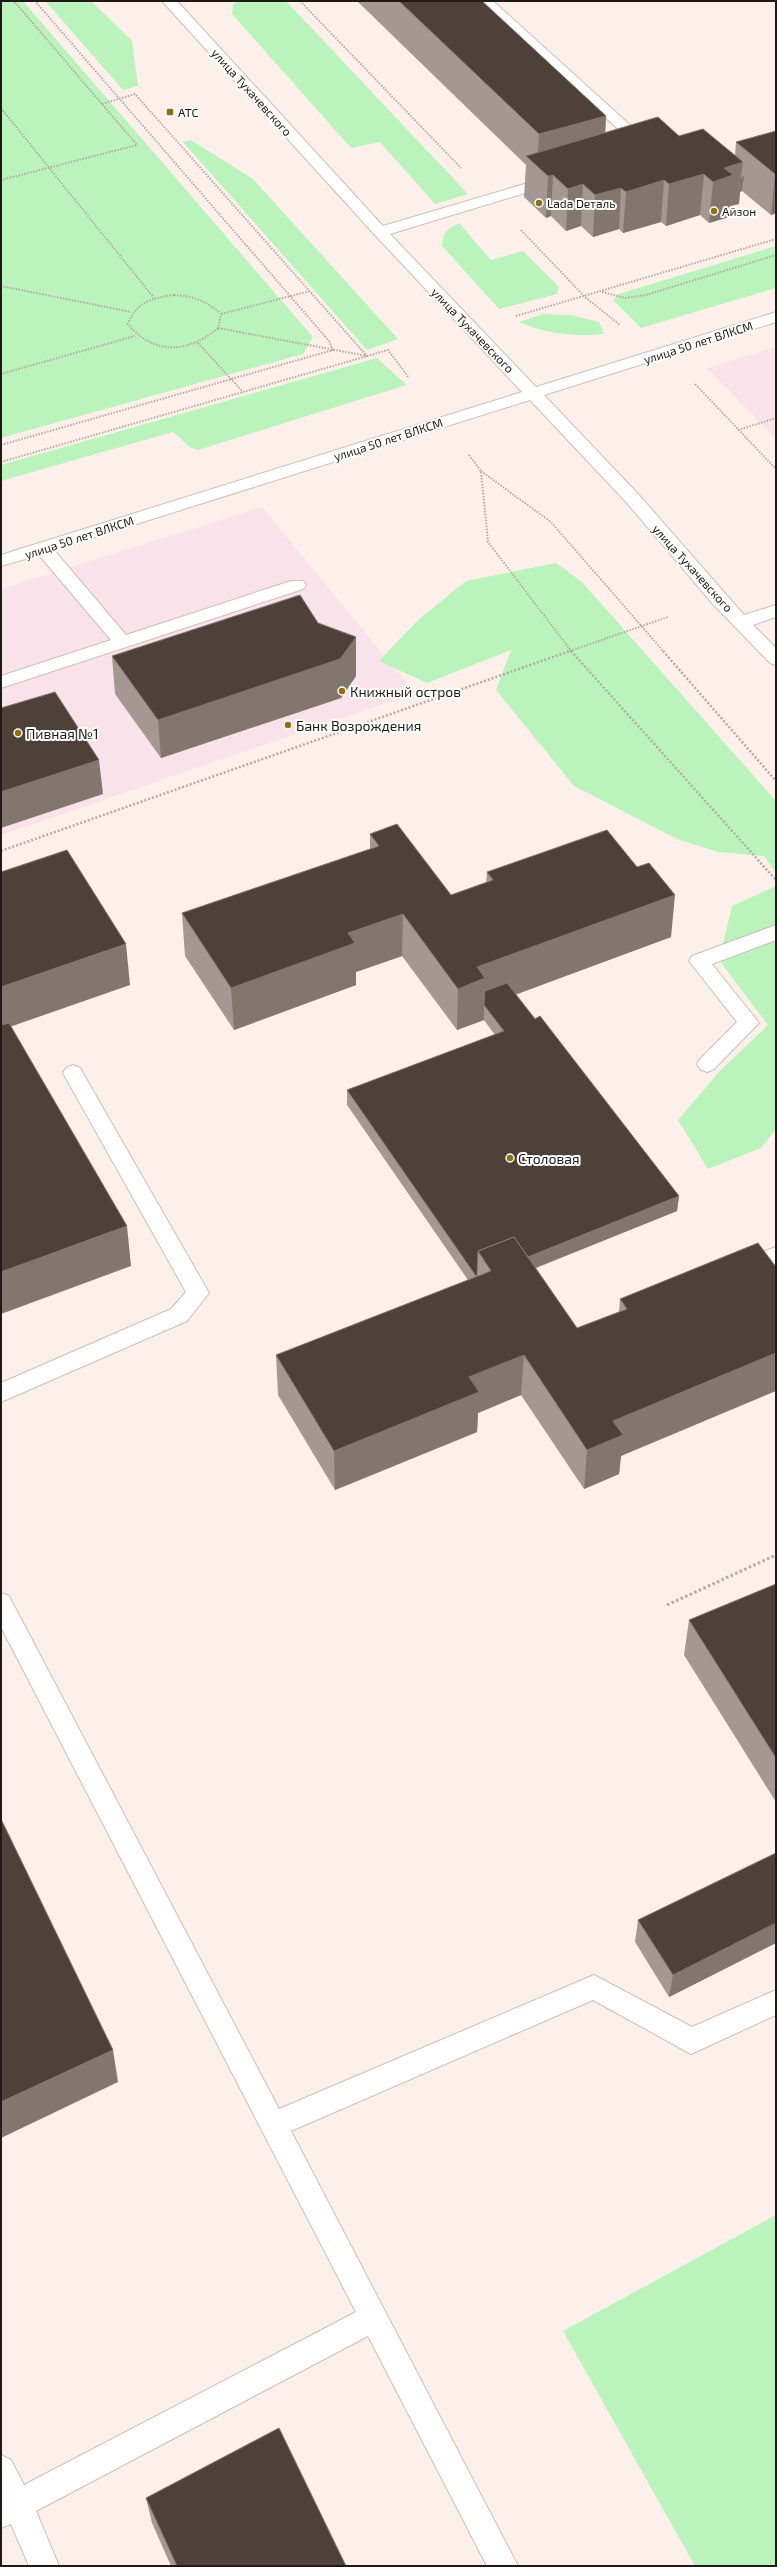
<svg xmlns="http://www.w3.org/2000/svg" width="777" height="2567" font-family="'Exo 2',sans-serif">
  <rect width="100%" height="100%" fill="#fdf0ea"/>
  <path fill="#fae2eb" d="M776,347V439L707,368Z
    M262,507L415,693L1,835V589Z"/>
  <path fill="#bbf3bc" d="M1,1H23L313,337L303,354L1,438Z
    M45,1H91L132,41L138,86L123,90Z
    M239,1H286L468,194L435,204L380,142L351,148L232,14L233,4Z
    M191,140L253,179L398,339L367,350L183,142Z
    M459,223L491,260L523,251L559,287L557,294L499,309L442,246C443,232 447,229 459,223Z
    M776,246V288L641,328L613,300L619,294Z
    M543,314L571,315L599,322L604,334C574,337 547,334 519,322Z
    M377,358L407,385L198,450L191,448L173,432L1,481V465Z
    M556,563L582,582L776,801V873L764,856L718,852L677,839L574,786L496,690L511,650L427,683L379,661L418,620L466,581Z
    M776,886V1129L761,1148L708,1169L678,1120L718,1073L768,1025L719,960L732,906Z
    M776,2215V2566H695L563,2331Z"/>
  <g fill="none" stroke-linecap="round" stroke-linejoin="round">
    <g stroke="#cdbeb6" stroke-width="2">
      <path id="minor" d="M162,1H177L383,226L548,177H558L561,180L558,183L390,234L536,387L776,312V322L544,395L639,495L744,615L776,605V617L753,625L776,648V665L770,663L712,603L627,503L530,400L54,550L126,635L291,581H303L306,585L303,589L1,688V676L111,640L39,555L1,566V555L522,392L375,235Z
        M478,1H493L652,145L654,148L652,151H642Z
        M776,925V940L712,964L759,1023L714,1069L707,1072L700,1069L697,1064L700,1059L737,1022L689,961L692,956Z
        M73,1065L80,1068L209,1293L187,1321L1,1402V1383L171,1309L186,1292L63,1073L66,1068Z
        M776,1247V1264L759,1270L751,1268L748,1262L751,1256Z
        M1,1593L9,1596L279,2109L594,1975L692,2027L776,1990V2015L691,2054L593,2000L291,2131L518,2566H487L368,2336L36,2511L59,2566H29L11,2524L1,2528V2455L11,2460L24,2485L356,2312L1,1627Z"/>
    </g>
    <path stroke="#b4a9a4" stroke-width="2" stroke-dasharray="1.5 1.5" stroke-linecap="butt" d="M300,1L461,168
      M102,104L135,94L367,356L218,328
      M1,108L154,298
      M1,180L137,145L14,1
      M521,230L585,297L620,325
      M1,286L131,312
      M602,292L625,298L646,295L776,255
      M174,295C193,296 207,301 221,314L218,328C189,353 154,356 128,324C136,302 152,298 174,295Z
      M221,314L310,291
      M516,316L776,239
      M198,343L243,392
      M1,374L135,336
      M695,384L776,469
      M738,430L776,418
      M1,445L333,350L329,341L35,1
      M469,455L481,471L488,542L572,652
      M1,462L388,350L409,378
      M481,471L551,522L664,652
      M567,652L668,617"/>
    <path stroke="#b4a9a4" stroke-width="2.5" stroke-dasharray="2 2" stroke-linecap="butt" d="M571,651L776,880
      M663,651L776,781
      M1,851L570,651"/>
    <path stroke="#b4a9a4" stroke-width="3" stroke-dasharray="2.5 2.5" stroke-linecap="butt" d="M667,1605L776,1555"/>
    <use href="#minor" fill="#fff" fill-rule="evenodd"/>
  </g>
  <path fill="#a59892" d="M357,1H482L606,116L605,133L679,136L735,156L736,142L776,131V213L771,215L742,191L740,192L739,204L730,206L729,217L709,223L700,215L666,226L661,222L623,233L619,229L593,237L581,226L566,231L551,216L546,218L524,197L526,165Z
    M318,623L356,637V676L341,698L161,758L115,694L112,656Z
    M370,834L451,895L486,883L487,872L671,937L516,994L535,1019L679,1196L677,1211L536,1268L577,1328L619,1312L620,1299L758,1243L621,1456L619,1474L584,1489L521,1395L478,1413L477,1432L335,1490L278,1395L276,1355L468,1280L347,1105V1090L495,1035L484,1020L457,1030L402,956L356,972V985L234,1030L185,956L182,913L370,849Z
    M776,1584V1802L684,1655L689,1620Z
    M776,1853V1943L669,1997L635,1942L638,1920Z
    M146,2498L346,2566H171L152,2523Z"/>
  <path fill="#82766f" d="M606,116L604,157L537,166L539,134Z
    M743,162L741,177L744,176L742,191L740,192L739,204L730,206L729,217L709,223L713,182L724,168Z
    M704,174L700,215L666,226L669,184Z
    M775,174H776V213L771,215Z
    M553,175L551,216L546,218L548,176Z
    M664,180L661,222L623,233L626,192Z
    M583,184L581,226L566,231L568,189Z
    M621,188L619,229L593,237L595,195Z
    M356,637V676L341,698L161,758L158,720Z
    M99,760L103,794L1,828V792Z
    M675,895L671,937L485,1006L484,1005V1020L457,1030L458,989L477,967Z
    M403,914L402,956L356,972V985L234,1030L231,988L348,933Z
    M126,944L130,985L1,1030V987Z
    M679,1196L677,1211L490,1286L491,1272Z
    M127,1226L131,1266L1,1314V1272Z
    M776,1353V1391L621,1456L619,1474L584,1489L587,1450L613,1421Z
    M524,1355L521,1395L478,1413L477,1432L335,1490L334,1451L469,1377Z
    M776,1923V1943L669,1997L673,1975Z
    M113,2050L118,2082L1,2138V2102Z"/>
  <path fill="#4d413a" stroke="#82766f" d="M399,1H482L606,116L539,134Z
    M658,117L679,136L703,129L743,162L724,168L733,175L713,182L704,174L669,184L664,180L626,192L621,188L595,195L583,184L568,189L553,175L548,176L526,156Z
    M776,131V174H775L736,142Z
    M300,595L318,623L356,637L340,659L158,720L112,656Z
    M55,692L99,760L1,792V708Z
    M397,824L451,895L493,880L487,872L607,830L637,867L649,863L675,895L477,967L485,978L458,989L403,914L348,933L355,943L231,988L182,913L379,846L370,834Z
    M67,850L126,944L1,987V872Z
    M507,983L535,1019L540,1016L679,1196L528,1257L514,1237L478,1251L477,1276H476L347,1090L504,1031L484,1005L485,991Z
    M9,1023L127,1226L1,1272V1025Z
    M514,1237L577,1328L627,1309L620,1299L758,1243L776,1267V1353L613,1421L623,1435L587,1450L524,1355L469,1377L479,1392L334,1451L276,1355L491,1271L478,1251Z
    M776,1584V1758L689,1620Z
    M1,1819L113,2050L1,2102Z
    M776,1853V1923L673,1975L638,1920Z
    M279,2428L346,2566H177L146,2498Z"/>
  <g fill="#926e15" stroke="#fff" stroke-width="1.5">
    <rect x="166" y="108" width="8" height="8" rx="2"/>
    <circle cx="539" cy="203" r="4"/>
    <circle cx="714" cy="211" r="4"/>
    <circle cx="342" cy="691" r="4"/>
    <circle cx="288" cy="725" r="4"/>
    <circle cx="18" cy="733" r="4"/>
    <circle cx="510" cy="1158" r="4"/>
  </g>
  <g text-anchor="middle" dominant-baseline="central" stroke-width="4" stroke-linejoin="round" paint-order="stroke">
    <g font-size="12" fill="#201a17" stroke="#fff">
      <text transform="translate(252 92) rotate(48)">улица Тухачевского</text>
      <text transform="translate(473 330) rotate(46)">улица Тухачевского</text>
      <text transform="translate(698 342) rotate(-18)">улица 50 лет ВЛКСМ</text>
      <text transform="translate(388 439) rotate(-18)">улица 50 лет ВЛКСМ</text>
      <text transform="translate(79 537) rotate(-18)">улица 50 лет ВЛКСМ</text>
      <text transform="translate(693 568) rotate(48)">улица Тухачевского</text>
    </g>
    <g font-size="12" fill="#201a17" stroke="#fff" text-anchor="start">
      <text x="178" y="112">АТС</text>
      <text x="547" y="203">Lada Dеталь</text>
      <text x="722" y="211">Айзон</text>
    </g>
    <g font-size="14" fill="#201a17" stroke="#fff" text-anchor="start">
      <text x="350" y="691">Книжный остров</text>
      <text x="296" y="725">Банк Возрождения</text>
      <text x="26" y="733">Пивная №1</text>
      <text x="518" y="1158">Столовая</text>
    </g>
  </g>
  <rect width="777" height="2567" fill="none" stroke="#201a17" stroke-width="4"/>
</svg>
